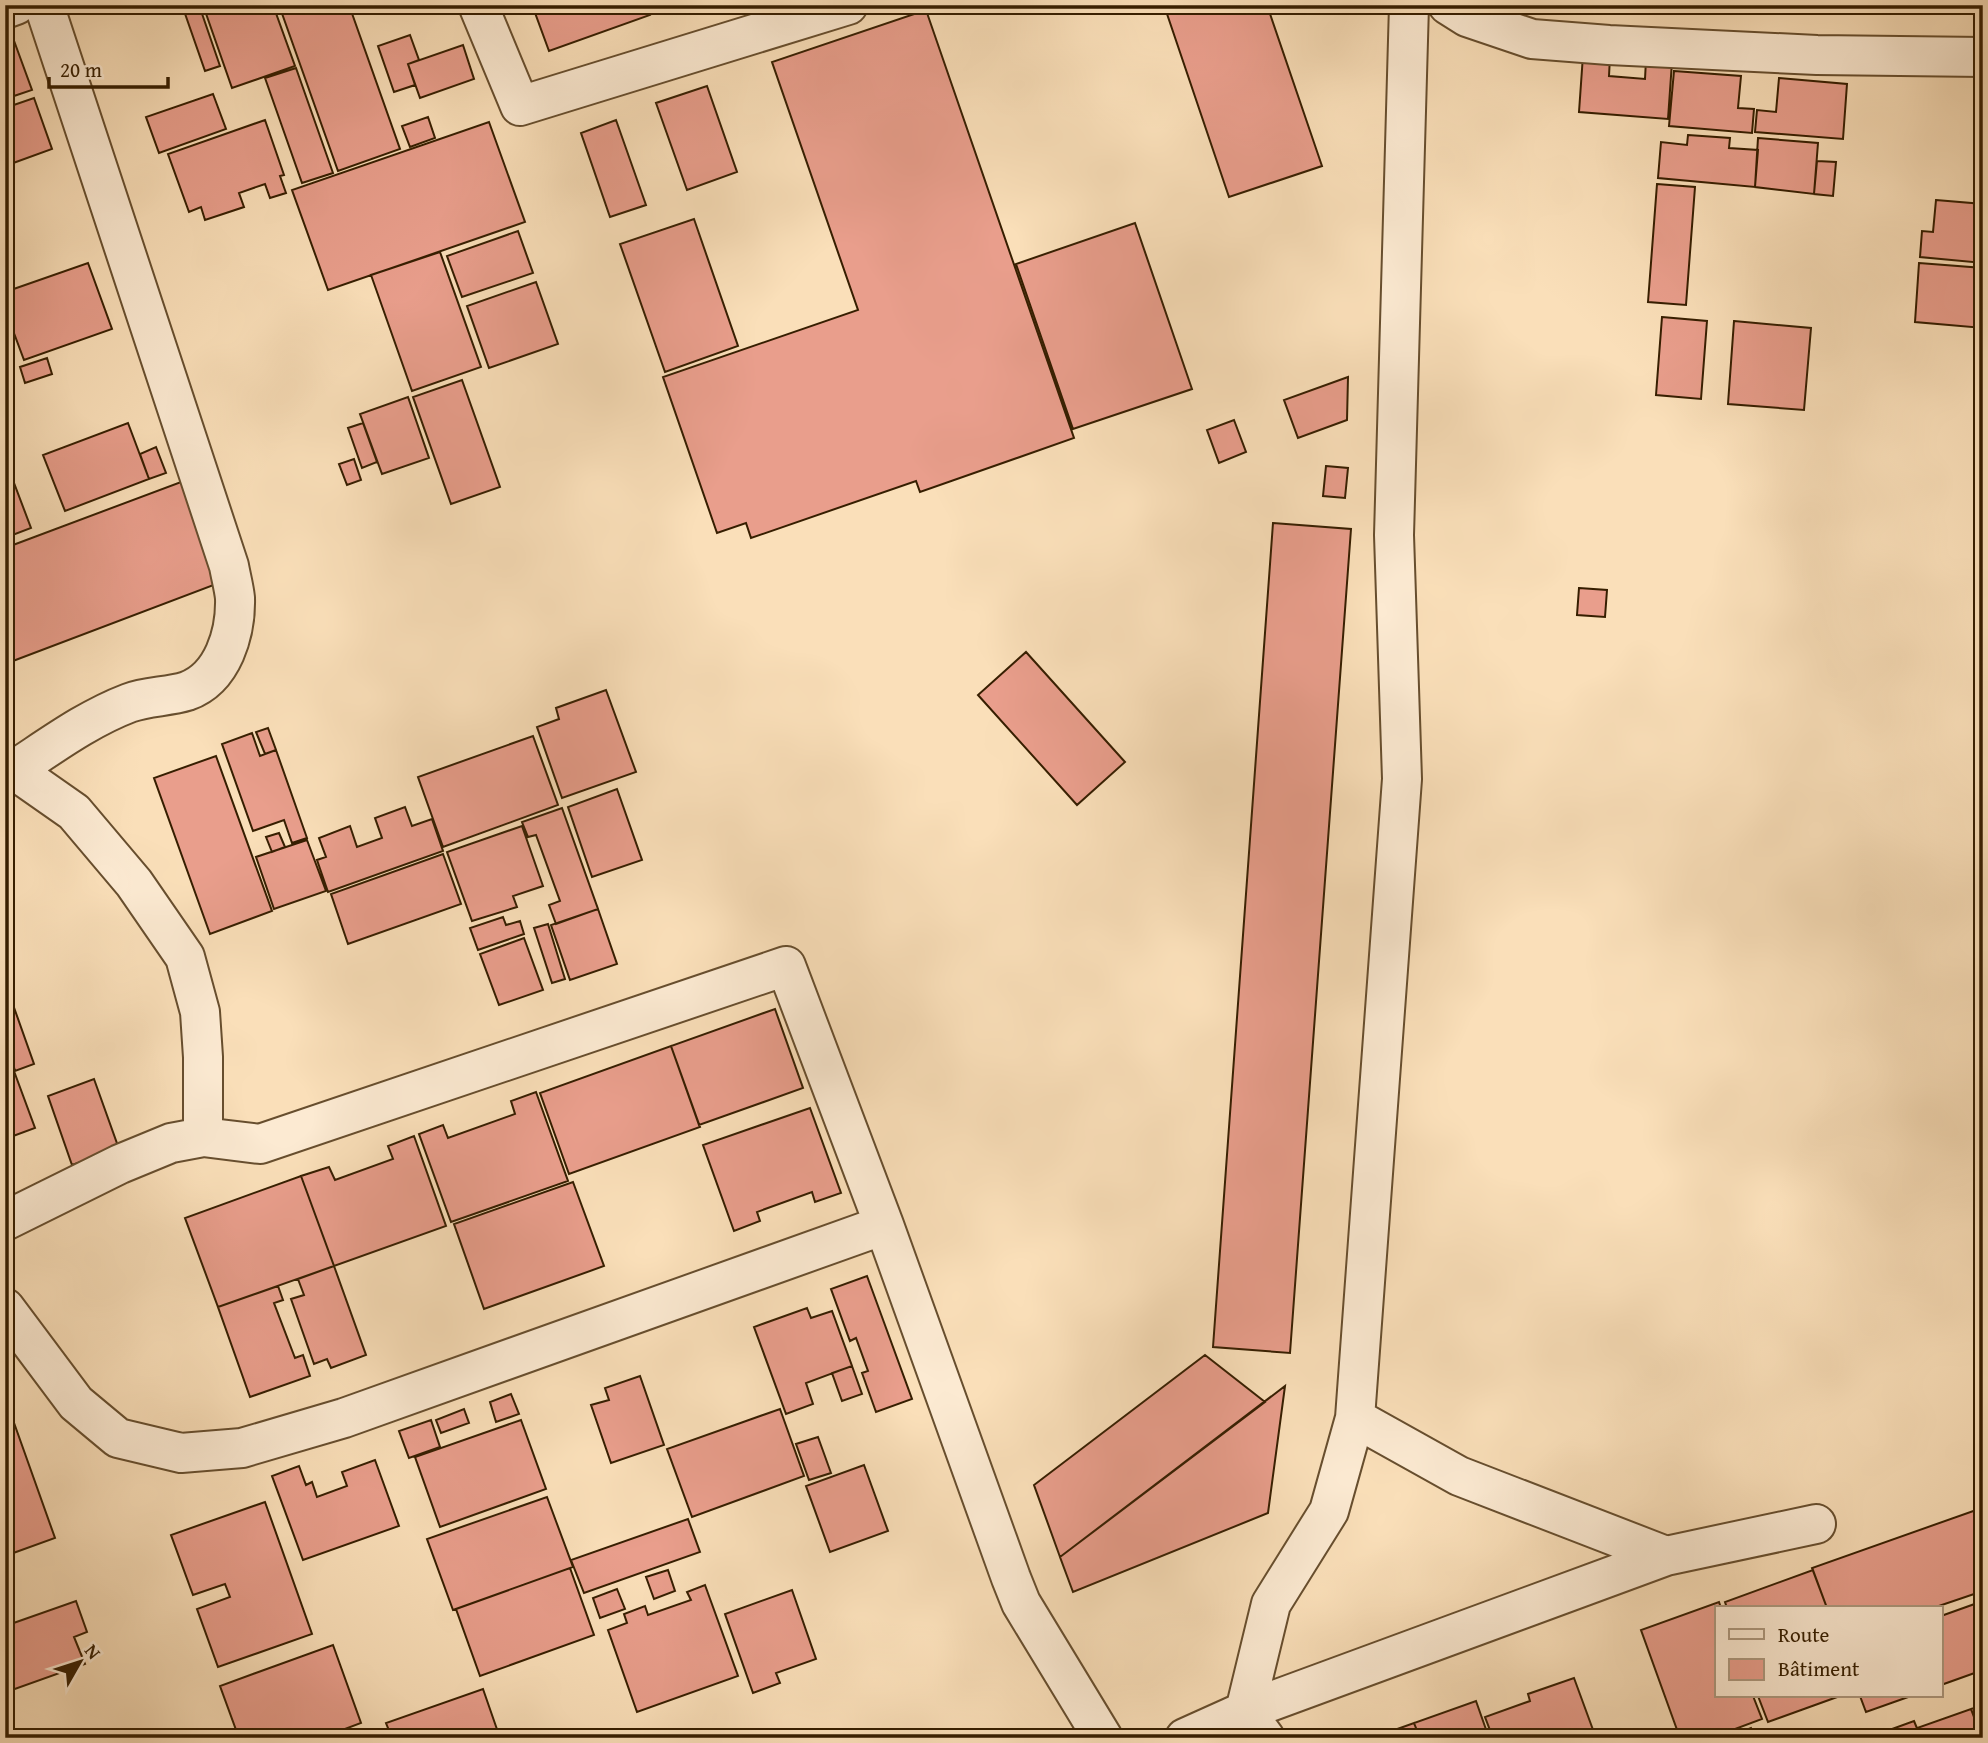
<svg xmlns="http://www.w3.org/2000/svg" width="1988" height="1743" font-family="'Gentium Book Plus',serif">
  <rect width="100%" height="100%" fill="#fadfb9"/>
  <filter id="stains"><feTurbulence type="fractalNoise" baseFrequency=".00286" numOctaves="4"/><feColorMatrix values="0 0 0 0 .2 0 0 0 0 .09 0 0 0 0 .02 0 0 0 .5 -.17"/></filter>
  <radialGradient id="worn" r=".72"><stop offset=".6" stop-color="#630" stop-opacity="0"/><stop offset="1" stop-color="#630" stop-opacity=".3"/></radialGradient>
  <path fill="#e99e8c" stroke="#361e00" stroke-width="2" d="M182,5H199L220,66L205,71Z
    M203,5H273L295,66L232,88Z
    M279,5H349L400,149L338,171Z
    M548,5H647L650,15L549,51L534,10Z
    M1164,5H1267L1322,166L1229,197Z
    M926,10L1074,438L920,492L916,481L751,538L746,523L717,533L663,377L858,310L772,62Z
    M410,35L419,60L408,64L415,85L394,92L378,46Z
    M13,38L32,90L5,99V41Z
    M463,45L474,79L420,98L408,64Z
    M1583,55L1610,57L1609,76L1645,79L1646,60L1672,62L1668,119L1579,112Z
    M296,68L333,173L302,183L265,78Z
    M1674,71L1741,76L1738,108L1754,109L1752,133L1669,126Z
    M1779,78L1847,84L1843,139L1755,132L1757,110L1776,112Z
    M707,86L737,172L687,190L656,103Z
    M213,94L226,129L159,153L146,117Z
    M34,98L52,149L5,166V108Z
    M428,117L435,138L410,147L402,126Z
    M265,120L284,175L280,176L286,193L270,198L265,184L239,193L244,207L205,220L201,207L189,212L168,154Z
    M616,120L646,205L610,217L581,133Z
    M489,122L525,222L328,290L292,190Z
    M1688,135L1730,138L1729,148L1758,150L1755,187L1658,178L1661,142L1687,145Z
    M1758,138L1818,143L1814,194L1755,187Z
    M1817,161L1836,162L1833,196L1814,194Z
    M1657,184L1695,187L1686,305L1648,302Z
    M1936,200L1983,204V263L1920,257L1922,231L1933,232Z
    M694,219L738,346L665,372L620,244Z
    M1135,223L1192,389L1073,429L1016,264Z
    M518,231L533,273L462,297L447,256Z
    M440,252L481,367L412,391L371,275Z
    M88,263L112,329L24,360L5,309V292Z
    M1919,263L1983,268V328L1915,322Z
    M536,282L558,344L489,368L467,306Z
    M1662,317L1707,321L1701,399L1656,395Z
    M1734,321L1811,328L1804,410L1728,404Z
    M47,358L52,374L25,383L20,367Z
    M1348,377L1347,420L1298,438L1284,400Z
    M462,380L500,487L451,504L413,397Z
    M408,397L429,458L382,474L360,414Z
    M1234,420L1246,452L1219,463L1207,430Z
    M128,423L149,479L65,511L43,455Z
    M363,423L377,462L362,468L348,428Z
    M156,447L166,473L149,479L140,454Z
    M354,459L361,480L347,485L339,464Z
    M1326,466L1348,468L1345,498L1323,496Z
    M8,467L31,528L10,536L5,525V468Z
    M181,482L219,583L5,664V548Z
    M1273,523L1351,529L1290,1353L1213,1347Z
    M1579,588L1607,590L1605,617L1577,615Z
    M1026,652L1125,762L1077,805L978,695Z
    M606,690L636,772L562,798L537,727L559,719L556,708Z
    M268,728L276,750L265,754L256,732Z
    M252,733L260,756L276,750L307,838L292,843L284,820L253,831L222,744Z
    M533,736L558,805L443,847L418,777Z
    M216,756L272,911L210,934L154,778Z
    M617,789L642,860L592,877L568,807Z
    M405,807L412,826L432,819L443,851L328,892L317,860L326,857L319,838L350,826L357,847L382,838L375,818Z
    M562,808L598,909L556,924L549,905L560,901L536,835L528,837L522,822Z
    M522,826L543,886L513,896L517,907L472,921L447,852Z
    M279,833L285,847L272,852L266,837Z
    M307,840L326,891L274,909L256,857Z
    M443,854L461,904L348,944L331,894Z
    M598,909L617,964L570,980L551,925Z
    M503,917L506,925L520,921L524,934L478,950L470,928Z
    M548,924L565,979L552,983L534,928Z
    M524,938L543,990L499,1005L480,954Z
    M11,999L34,1064L15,1071L12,1060L8,1061L5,1052V1001Z
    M775,1009L803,1088L699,1125L671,1046Z
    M671,1046L700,1127L569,1174L540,1093Z
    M11,1063L35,1128L5,1139V1065Z
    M94,1079L119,1149L72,1165L48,1096Z
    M536,1092L568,1181L451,1222L419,1134L443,1125L448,1138L515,1114L511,1101Z
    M810,1108L841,1193L815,1202L812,1192L757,1212L760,1221L734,1231L703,1145Z
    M414,1136L446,1226L334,1266L301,1176L329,1167L335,1180L393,1159L388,1146Z
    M301,1176L334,1266L218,1307L185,1218Z
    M573,1182L604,1266L484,1309L454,1224Z
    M334,1266L366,1355L331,1368L327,1359L314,1364L291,1299L304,1295L298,1279Z
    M867,1276L912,1399L876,1412L862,1373L868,1371L856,1338L850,1341L831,1289Z
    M278,1286L283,1300L274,1303L295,1358L303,1355L310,1376L250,1397L218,1307Z
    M807,1308L811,1318L832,1311L852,1366L806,1383L813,1404L786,1414L754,1327Z
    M1205,1355L1265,1402L1060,1557L1034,1485Z
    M852,1366L862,1394L842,1401L832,1373Z
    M640,1376L664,1445L611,1463L591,1405L609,1400L605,1388Z
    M1285,1386L1268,1513L1073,1592L1060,1557Z
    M511,1394L519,1414L496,1422L490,1402Z
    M464,1409L469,1423L441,1433L436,1420Z
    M780,1409L804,1476L692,1517L667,1449Z
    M13,1420L55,1538L5,1556V1422Z
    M431,1420L440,1447L409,1458L399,1431Z
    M521,1420L546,1489L440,1527L415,1457Z
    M818,1437L831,1473L809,1480L796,1444Z
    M375,1460L399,1526L303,1560L272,1476L299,1466L306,1485L312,1482L317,1497L347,1486L342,1472Z
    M864,1465L888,1531L830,1552L806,1486Z
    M547,1497L573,1567L453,1610L427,1539Z
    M265,1502L312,1634L218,1667L197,1609L230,1597L225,1584L193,1595L171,1535Z
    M1979,1509L1983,1517V1591L1933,1608H1827L1812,1568Z
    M688,1519L700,1552L584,1593L571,1560Z
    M570,1568L594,1635L480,1676L456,1609Z
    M668,1570L675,1591L654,1599L646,1577Z
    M1813,1570L1827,1608H1727L1725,1602Z
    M705,1585L738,1676L637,1712L608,1630L627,1623L624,1614L645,1606L648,1615L691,1600L687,1592Z
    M617,1589L625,1609L600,1618L593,1598Z
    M792,1590L816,1659L776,1673L780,1683L753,1693L725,1614Z
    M76,1601L87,1632L74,1637L85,1664L12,1690L5,1672V1626Z
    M1983,1601V1670L1941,1685V1616Z
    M1719,1602L1721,1608H1717V1696H1753L1762,1719L1711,1738H1680L1641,1630Z
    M333,1645L361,1723L321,1738H239L220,1686Z
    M1574,1678L1596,1738H1493L1485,1717L1530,1701L1528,1694Z
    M483,1689L500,1738H392L386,1723Z
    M1758,1696H1840L1768,1722Z
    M1860,1696H1911L1866,1712Z
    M1476,1701L1489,1738H1420L1414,1723Z
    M1983,1705V1738H1982L1971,1709Z
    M1971,1709L1982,1738H1921L1917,1728Z
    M1914,1721L1921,1738L1870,1737Z
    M1414,1723L1420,1738H1372Z
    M1751,1728L1755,1738H1725Z"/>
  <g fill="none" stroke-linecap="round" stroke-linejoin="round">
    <g stroke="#674e2e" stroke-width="42">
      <path id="minor" d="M478,5L520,106L848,5
        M1448,5L1467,17L1532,39L1609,45L1817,55L1983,57
        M5,9L16,5
        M5,768L14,770L74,812L134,883L185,957L200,1012L203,1057V1137
        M14,770C51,746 87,719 129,703C147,696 168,697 187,691C223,678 236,633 235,598C234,588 231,577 229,566L44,5
        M5,1221L120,1164L171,1143L203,1137L260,1144L786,966L884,1225L1011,1578L1021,1603L1103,1738
        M5,1308L76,1403L118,1438L181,1453L242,1448L344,1418L884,1225
        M1355,1418L1459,1476L1666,1556
        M1185,1738L1245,1711L1666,1556L1816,1524
        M1265,1738L1245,1711L1271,1604L1329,1511L1355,1418L1402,779L1394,535L1409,5"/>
    </g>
    <use href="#minor" stroke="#fcead2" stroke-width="38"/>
  </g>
  <rect width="1988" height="1743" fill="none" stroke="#fadfb9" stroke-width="28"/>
  <rect x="7" y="7" width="1974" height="1729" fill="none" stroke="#361e00" stroke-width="3.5"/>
  <rect x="14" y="14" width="1960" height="1715" fill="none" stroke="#361e00" stroke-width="2"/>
  <rect x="1715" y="1606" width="228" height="91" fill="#fcead2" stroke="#ad987e" stroke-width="2"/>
  <rect x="1729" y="1629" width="35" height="10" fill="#fcead2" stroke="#ad987e" stroke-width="2"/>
  <text x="1778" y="1642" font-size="21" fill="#361e00">Route</text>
  <rect x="1729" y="1659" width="35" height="21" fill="#e99e8c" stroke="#ad987e" stroke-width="2"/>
  <text x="1778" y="1676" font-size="21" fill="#361e00">Bâtiment</text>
  <g transform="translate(80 1662) rotate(51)" stroke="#fcead2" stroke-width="5" paint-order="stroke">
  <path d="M0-5L12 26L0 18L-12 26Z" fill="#361e00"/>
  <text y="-10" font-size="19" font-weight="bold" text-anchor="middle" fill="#361e00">N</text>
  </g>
  <path d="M49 77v10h119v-10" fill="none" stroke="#361e00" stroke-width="3.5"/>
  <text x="60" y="77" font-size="21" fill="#361e00" stroke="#fcead2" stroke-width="5" paint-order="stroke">20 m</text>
  <rect width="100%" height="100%" filter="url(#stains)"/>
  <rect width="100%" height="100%" fill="url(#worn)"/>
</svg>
